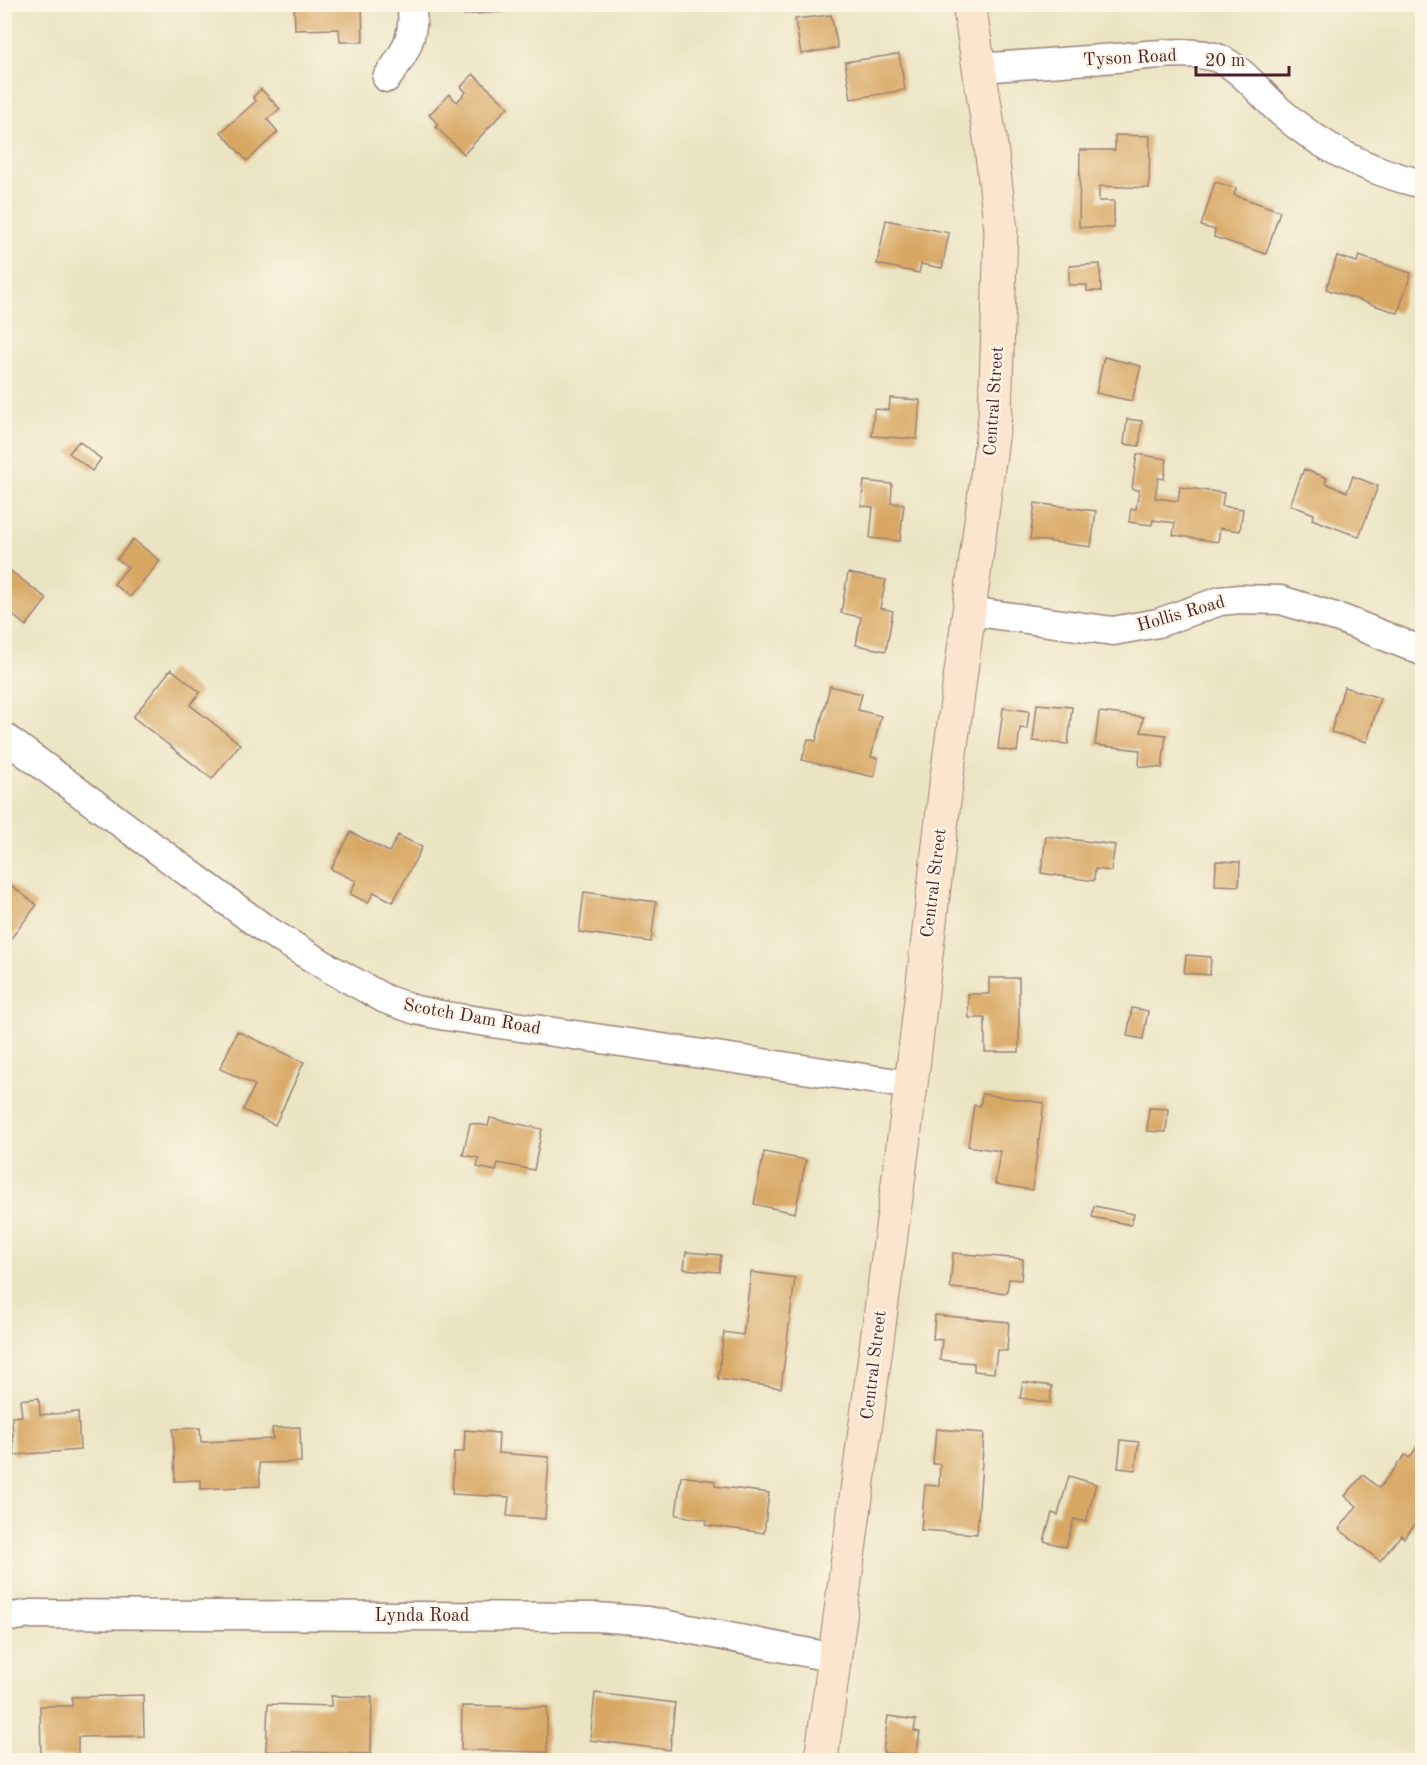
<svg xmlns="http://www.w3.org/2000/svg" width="1427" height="1765" font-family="'Old Standard TT',serif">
  <rect width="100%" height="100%" fill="#fcf5e5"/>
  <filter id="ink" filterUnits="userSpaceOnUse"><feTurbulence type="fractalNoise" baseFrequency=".0167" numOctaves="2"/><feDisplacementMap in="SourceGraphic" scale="12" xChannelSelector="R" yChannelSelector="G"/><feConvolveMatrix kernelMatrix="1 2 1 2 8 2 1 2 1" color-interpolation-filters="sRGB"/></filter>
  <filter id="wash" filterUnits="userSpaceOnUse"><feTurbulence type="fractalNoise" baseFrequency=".008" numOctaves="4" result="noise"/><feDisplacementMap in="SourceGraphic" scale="24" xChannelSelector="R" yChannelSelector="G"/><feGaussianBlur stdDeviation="1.35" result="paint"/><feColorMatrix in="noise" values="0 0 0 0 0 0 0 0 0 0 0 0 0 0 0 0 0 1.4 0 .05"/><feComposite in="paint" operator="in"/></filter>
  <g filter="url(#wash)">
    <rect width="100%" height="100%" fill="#ebe4c3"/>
    <g id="blocks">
      <path fill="#d8a763" d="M294,4H362L363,42H340L339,29L295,30Z
        M463,4H500L501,12L464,15Z
        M831,15L838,48L801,54L795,19Z
        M899,54L905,90L851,99L845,62Z
        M473,74L508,107L464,154L436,127L438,124L429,115L449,94L457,102L466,92L461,87Z
        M261,89L280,109L267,119L278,132L247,161L221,132L256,101L253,97Z
        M1115,135L1150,136L1149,188L1099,186V201H1114V228L1079,227L1080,150H1115Z
        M1215,182L1236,188L1234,195L1280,211L1266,254L1214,237L1215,230L1201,226Z
        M886,220L949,233L942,268L921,264L919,273L877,264Z
        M1337,256L1357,262L1359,256L1411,273L1398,313L1326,289Z
        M1100,264L1101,291H1087V285H1069V266Z
        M1104,357L1141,366L1132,401L1096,393Z
        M890,398L920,400L917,439L872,436L874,409L889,410Z
        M1127,419L1142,421L1139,446L1124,444Z
        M79,441L101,459L92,471L69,453Z
        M1137,454L1167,459L1164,479L1158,478L1155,498L1178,501L1180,487L1224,493L1222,506L1243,509L1240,531L1220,528L1218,542L1173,535L1175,523L1153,520L1152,525L1129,522L1131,509H1136L1139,490L1132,489Z
        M1304,469L1327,478L1325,483L1347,492L1353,476L1378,486L1359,537L1312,519L1314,514L1290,505Z
        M864,481L892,484L891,503L904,504L900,541L870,538L873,507L861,506Z
        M1035,503L1096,511L1091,547L1030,539Z
        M133,539L160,561L130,597L114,584L128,567L117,559Z
        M4,566L47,599L26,626L10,613L4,620Z
        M848,573L886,580L880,608L893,611L886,651L856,645L861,617L841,613Z
        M171,669L200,692L190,705L240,744L212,779L133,717Z
        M830,686L862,694L858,710L881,716L871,757L878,758L874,777L802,760L808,739L816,741Z
        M1344,687L1380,698L1367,742L1331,732Z
        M1037,704L1072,707L1068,744L1033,741Z
        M1003,708L1029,711L1027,729L1020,728L1017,752L998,749Z
        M1099,712L1143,717L1141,732L1166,735L1162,768L1139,766L1140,750L1095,745Z
        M351,832L389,852L398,835L422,847L393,902L374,892L368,903L350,894L356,881L331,869Z
        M1046,836L1115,845L1111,871L1095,869L1094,881L1041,873Z
        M1216,861L1240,862L1239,886L1215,885Z
        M4,880L37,905L4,947Z
        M584,892L656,902L651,942L579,932Z
        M1186,955L1211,957L1210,975L1184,973Z
        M989,978H1019V1052H985V1018H969L968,994H989Z
        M1132,1008L1148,1011L1143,1039L1127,1036Z
        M237,1031L304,1062L275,1125L243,1110L255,1085L220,1069Z
        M982,1094L1044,1103L1032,1190L995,1184L1000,1151L968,1146L974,1105L980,1106Z
        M1149,1108L1168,1109L1166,1132L1147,1131Z
        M490,1118L542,1129L534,1170L498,1163L496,1171L477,1167L479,1158L463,1155L470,1123L488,1126Z
        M764,1152L806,1160L795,1213L754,1204Z
        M1094,1206L1134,1214L1131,1225L1092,1217Z
        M686,1252L721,1255L719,1272L684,1269Z
        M953,1253L1023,1259L1021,1280L1009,1279L1007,1293L950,1288Z
        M751,1272L795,1278L781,1388L718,1379L724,1332L743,1335Z
        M935,1315L1009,1322L1007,1351L997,1350L994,1373L974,1371V1363L940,1360L942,1340L933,1339Z
        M1023,1382L1052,1386L1050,1403L1020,1398Z
        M39,1398L40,1415L78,1412L80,1450L14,1455L12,1417L22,1416L20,1400Z
        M300,1427L301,1462L259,1463L260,1486L201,1489V1480L175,1481L173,1429L200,1428L201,1442L273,1439L272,1428Z
        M936,1429L984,1433L977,1534L921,1530L925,1485L939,1486L940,1464H933Z
        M465,1430L499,1433L498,1453L549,1457L545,1519L507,1516L509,1497L452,1494L454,1452H464Z
        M1121,1440L1139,1442L1135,1470L1118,1468Z
        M1422,1441V1526L1421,1527L1416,1523L1404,1538L1401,1535L1380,1561L1339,1529L1357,1506L1345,1496L1363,1475L1379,1488L1405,1455L1409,1458Z
        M681,1476L715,1481V1486L769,1493L764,1533L706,1525L707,1520L676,1515Z
        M1069,1476L1096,1484L1086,1522L1074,1519L1066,1547L1044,1541L1052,1513L1058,1515Z
        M595,1693L675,1703L670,1750L590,1740Z
        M143,1695L144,1736L78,1737V1756L41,1757L40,1706H72V1697Z
        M331,1696L372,1697L371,1754L266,1751L268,1704L331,1706Z
        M462,1706L547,1707V1752L461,1750Z
        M888,1716L916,1720L914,1731L920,1732L916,1757L883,1752Z"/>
    </g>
  </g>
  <g filter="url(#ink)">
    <use href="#blocks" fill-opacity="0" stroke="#9a8277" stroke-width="1.5"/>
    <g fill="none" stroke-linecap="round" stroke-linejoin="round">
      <g stroke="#9a8277" stroke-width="31">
        <path id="minor" d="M979,68C1025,65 1070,61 1116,58C1143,56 1194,48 1220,59C1244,70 1262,96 1282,113C1323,149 1369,171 1422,184
          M387,78C404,55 417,34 411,4
          M969,611L1113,631L1158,623L1220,601L1240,599L1281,600L1342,619L1422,651
          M4,737L265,929L329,968L385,999L416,1010L446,1016L911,1085
          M4,1618L31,1614L597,1617L648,1621L835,1658"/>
      </g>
      <g stroke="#9a8277" stroke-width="35">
        <path id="secondary" d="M821,1760L911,1085L946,784L995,416L1001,230L990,138L969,4"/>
      </g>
      <use href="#minor" stroke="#fff" stroke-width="28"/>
      <use href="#secondary" stroke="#fbe5cf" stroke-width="33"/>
    </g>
  </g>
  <g text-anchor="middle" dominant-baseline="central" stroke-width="4.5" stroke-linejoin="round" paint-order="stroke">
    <g font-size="18" fill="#4a1f2b" stroke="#fcf5e5">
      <text transform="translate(1130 58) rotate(-3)">Tyson Road</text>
      <text transform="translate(994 401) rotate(-86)">Central Street</text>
      <text transform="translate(1181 614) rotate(-16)">Hollis Road</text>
      <text transform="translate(934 883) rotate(-83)">Central Street</text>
      <text transform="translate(472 1017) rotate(10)">Scotch Dam Road</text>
      <text transform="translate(874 1365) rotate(-83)">Central Street</text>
      <text x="422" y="1616">Lynda Road</text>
    </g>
  </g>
  <rect width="1427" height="1765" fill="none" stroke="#fcf5e5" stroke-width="24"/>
  <path d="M1196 66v9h93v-9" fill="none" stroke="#4a1f2b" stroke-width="3"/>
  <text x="1205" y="66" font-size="18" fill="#4a1f2b" stroke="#fcf5e5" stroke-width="4.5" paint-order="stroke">20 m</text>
</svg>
